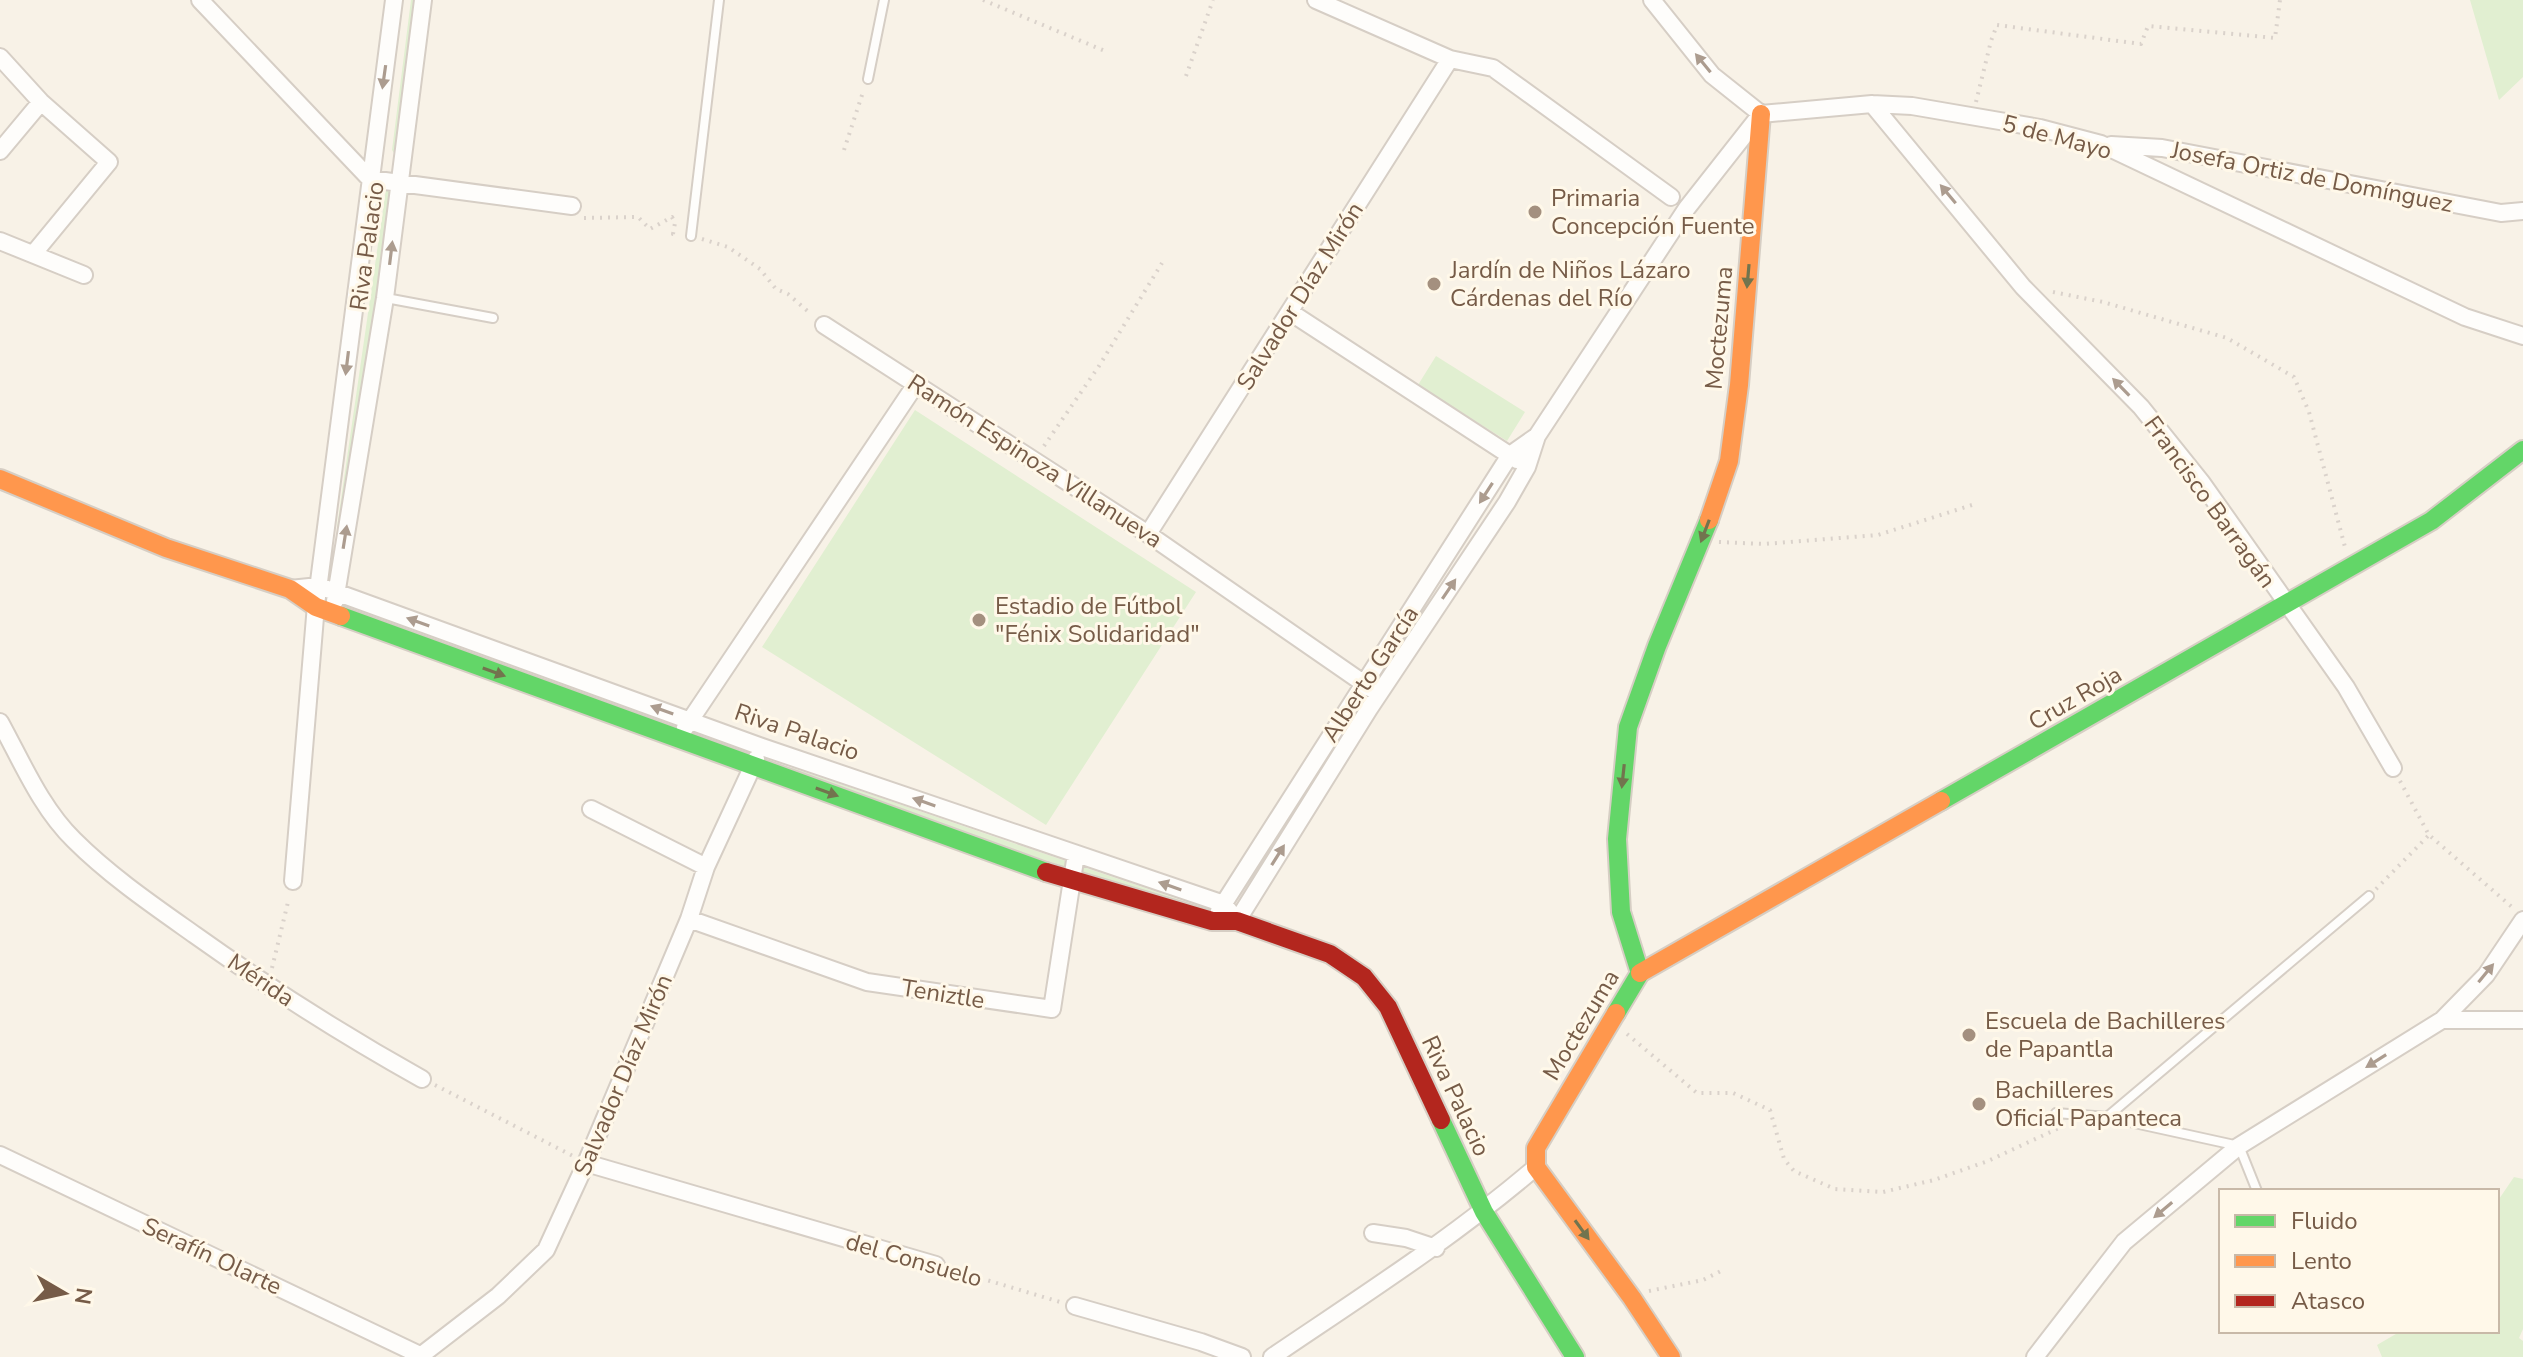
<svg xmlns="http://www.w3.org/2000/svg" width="2523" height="1357" font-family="'Nunito Sans',sans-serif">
  <rect width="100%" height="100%" fill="#f8f2e7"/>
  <path fill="#e1efd1" d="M411,0H417L394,153L392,150Z
    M2470,0H2523V77L2499,100Z
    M386,189H392L343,528L340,530L337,527Z
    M1436,356L1525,412L1507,441L1418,385Z
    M915,410L1196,592L1046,825L762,647Z
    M790,768H793L1195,905L1192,910L791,774Z
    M2514,1177L2523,1179V1329L2519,1338L2523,1341V1357H2382L2377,1345L2401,1331H2497V1202Z"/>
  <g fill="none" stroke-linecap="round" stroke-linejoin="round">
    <g stroke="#d6cec5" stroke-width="12">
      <path id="lane" d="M868,79L884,0
        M691,236L719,0
        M386,298L493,318
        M2056,1113L2107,1117L2239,1146L2257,1191
        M2107,1117L2369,896"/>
    </g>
    <g stroke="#d6cec5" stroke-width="20">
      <path id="street" d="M200,0L370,179L572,206
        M1316,0L1450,59L1493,68L1671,197
        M1652,0L1712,75L1761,114L1872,104L1912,106L2040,128L2101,144L2465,317L2523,336
        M0,57L41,102L109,162L34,253
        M1872,104L2023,287L2141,407L2202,483L2346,687L2393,768
        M2111,145L2162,148L2501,213L2523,211
        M0,151L41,102
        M0,241L84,275
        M1290,312L1517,460
        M824,325L1148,534L1379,694
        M1148,534L1450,59
        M290,589L319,586L762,747L1224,904L1237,921L1369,709L1507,502L1527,467L1537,436L1687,208L1761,114
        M335,601L385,298L423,0
        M0,722C22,762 41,808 74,840C110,876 154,906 195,935C268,987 343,1035 422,1079
        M685,728L916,384
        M591,809L706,867
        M293,881L316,605L394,0
        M1219,911L1510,455L1537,436
        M689,919L867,982L1052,1009L1076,854
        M2442,1020L2486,975L2523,920
        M0,1155L424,1357
        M586,1163L936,1265
        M1373,1233L1406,1238L1436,1248
        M1075,1306L1201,1342L1242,1357
        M419,1357L498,1296L546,1250L586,1163L689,919L706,867L756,759
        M1272,1357C1362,1296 1453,1238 1536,1167
        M2035,1357L2124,1242L2239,1146L2442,1020H2523"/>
    </g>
    <g stroke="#d6cec4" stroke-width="22">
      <path id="fast" d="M341,616L1046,872
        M1941,801L2431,521L2523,450
        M1616,1013L1640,973L1621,912L1617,839L1628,727L1657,646L1709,520
        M1441,1120L1484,1212L1575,1357"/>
    </g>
    <g stroke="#d6cec4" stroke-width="22">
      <path id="slow" d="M0,479L166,548L290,589L316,607L341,616
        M1709,520L1729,461L1739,385L1761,114
        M1640,973L1941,801
        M1616,1013L1536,1148V1167L1632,1298L1671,1357"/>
    </g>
    <g stroke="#d6cec4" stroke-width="22">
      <path id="jam" d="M1046,872L1212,921H1237L1330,954L1364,977L1388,1007L1441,1120"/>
    </g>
    <path stroke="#dad2cb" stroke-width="4" stroke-dasharray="2 6" stroke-linecap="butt" d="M983,0L1105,51
      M1186,76L1213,0
      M1976,102L1991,41L1997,25L2141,44L2148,26L2275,38L2280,0
      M844,150L863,92
      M584,218L638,217L650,229L672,217L675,223L673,234H678
      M702,239L728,247L760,269L776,289L788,294L811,314
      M2053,292L2103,302L2227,338L2294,377L2309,412L2345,547
      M1044,446L1099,366L1162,263
      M1719,542L1764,544L1878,535L1972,505
      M2400,781L2429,835L2512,907
      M2376,889L2429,835
      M272,968L289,898
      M1627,1034L1697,1093H1733L1770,1110L1784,1159L1794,1171L1835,1189L1883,1192L1934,1180L1988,1161L2059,1128
      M435,1085L573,1156
      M950,1269L1060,1302
      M1649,1291L1703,1280L1721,1271"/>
    <use href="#lane" stroke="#fefdfb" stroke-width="8"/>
    <use href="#street" stroke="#fefdfb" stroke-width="16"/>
    <use href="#fast" stroke="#63d668" stroke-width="18"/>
    <use href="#slow" stroke="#ff974d" stroke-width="18"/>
    <use href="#jam" stroke="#b3261e" stroke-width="18"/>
  </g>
  <defs><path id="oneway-solid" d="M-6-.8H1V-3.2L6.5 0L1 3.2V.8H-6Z" transform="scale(2)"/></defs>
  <g fill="#ac9c8f">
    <use href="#oneway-solid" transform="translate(1703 63) rotate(-129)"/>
    <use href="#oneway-solid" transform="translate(384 77) rotate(98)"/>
    <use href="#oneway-solid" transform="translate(1948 194) rotate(-130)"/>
    <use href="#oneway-solid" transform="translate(391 253) rotate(-83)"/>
    <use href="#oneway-solid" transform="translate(347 363) rotate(97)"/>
    <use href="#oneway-solid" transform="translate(2121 387) rotate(-134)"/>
    <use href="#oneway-solid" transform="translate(1486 493) rotate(123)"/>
    <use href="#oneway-solid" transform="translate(345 537) rotate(-81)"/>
    <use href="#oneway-solid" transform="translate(1449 589) rotate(-56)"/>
    <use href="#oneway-solid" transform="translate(418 622) rotate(-160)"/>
    <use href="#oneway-solid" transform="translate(662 710) rotate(-160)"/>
    <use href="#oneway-solid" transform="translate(924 802) rotate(-161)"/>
    <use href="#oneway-solid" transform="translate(1278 855) rotate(-58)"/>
    <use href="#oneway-solid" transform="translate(1170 886) rotate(-161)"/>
    <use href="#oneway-solid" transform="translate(2486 973) rotate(-51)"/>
    <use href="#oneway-solid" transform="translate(2376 1061) rotate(148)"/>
    <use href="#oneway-solid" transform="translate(2163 1210) rotate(140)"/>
  </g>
  <g fill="#72744e">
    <use href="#oneway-solid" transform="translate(1748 276) rotate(95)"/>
    <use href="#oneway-solid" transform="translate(1705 531) rotate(111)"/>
    <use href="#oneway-solid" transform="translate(494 672) rotate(20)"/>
    <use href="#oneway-solid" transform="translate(1623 776) rotate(96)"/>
    <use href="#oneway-solid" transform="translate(827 792) rotate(20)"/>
    <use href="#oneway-solid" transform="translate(1582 1230) rotate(54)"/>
  </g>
  <g fill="#a4907f" stroke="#fff8e9" stroke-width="3">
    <circle cx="1535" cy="212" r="8"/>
    <circle cx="1434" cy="284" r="8"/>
    <circle cx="979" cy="620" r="8"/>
    <circle cx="1969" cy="1035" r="8"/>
    <circle cx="1979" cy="1104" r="8"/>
  </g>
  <g text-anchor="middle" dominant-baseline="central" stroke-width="6" stroke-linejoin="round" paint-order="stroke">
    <g font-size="24" fill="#765b47" stroke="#fff8e9">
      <text transform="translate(2057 137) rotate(15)">5 de Mayo</text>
      <text transform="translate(2312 177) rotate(11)">Josefa Ortiz de Domínguez</text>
      <text transform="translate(367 246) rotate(-82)">Riva Palacio</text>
      <text transform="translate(1300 296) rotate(-58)">Salvador Díaz Mirón</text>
      <text transform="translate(1719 328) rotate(-85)">Moctezuma</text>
      <text transform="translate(1035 461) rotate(33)">Ramón Espinoza Villanueva</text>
      <text transform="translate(2210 502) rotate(54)">Francisco Barragán</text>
      <text transform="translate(1370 674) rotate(-57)">Alberto García</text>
      <text transform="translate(2075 698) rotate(-30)">Cruz Roja</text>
      <text transform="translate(797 732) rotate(19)">Riva Palacio</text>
      <text transform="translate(261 980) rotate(34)">Mérida</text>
      <text transform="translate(943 994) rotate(9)">Teniztle</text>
      <text transform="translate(1581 1025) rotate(-59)">Moctezuma</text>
      <text transform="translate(623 1075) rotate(-67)">Salvador Díaz Mirón</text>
      <text transform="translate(1456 1096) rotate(65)">Riva Palacio</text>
      <text transform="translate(212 1256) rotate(25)">Serafín Olarte</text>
      <text transform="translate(914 1260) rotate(16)">del Consuelo</text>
    </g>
    <g font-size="24" fill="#765b47" stroke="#fff8e9" text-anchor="start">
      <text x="1551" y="198">Primaria<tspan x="1551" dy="28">Concepción Fuente</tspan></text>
      <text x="1450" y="270">Jardín de Niños Lázaro<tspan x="1450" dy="28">Cárdenas del Río</tspan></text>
      <text x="995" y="606">Estadio de Fútbol<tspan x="995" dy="28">"Fénix Solidaridad"</tspan></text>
      <text x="1985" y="1021">Escuela de Bachilleres<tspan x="1985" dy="28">de Papantla</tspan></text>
      <text x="1995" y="1090">Bachilleres<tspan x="1995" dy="28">Oficial Papanteca</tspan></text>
    </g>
  </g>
  <rect x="2219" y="1189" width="280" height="144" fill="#fff8e9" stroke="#c8b9a8" stroke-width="2"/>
  <rect x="2235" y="1215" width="40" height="12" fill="#63d668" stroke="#c8b9a8" stroke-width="2"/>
  <text x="2291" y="1229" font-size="24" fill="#765b47">Fluido</text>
  <rect x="2235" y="1255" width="40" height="12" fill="#ff974d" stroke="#c8b9a8" stroke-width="2"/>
  <text x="2291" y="1269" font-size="24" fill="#765b47">Lento</text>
  <rect x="2235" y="1295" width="40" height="12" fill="#b3261e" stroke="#c8b9a8" stroke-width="2"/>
  <text x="2291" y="1309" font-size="24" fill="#765b47">Atasco</text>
  <g transform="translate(64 1293) rotate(99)" stroke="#fff8e9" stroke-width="6" paint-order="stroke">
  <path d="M0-6L14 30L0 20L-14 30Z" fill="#765b47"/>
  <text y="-12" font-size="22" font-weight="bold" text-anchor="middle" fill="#765b47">N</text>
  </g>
</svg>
